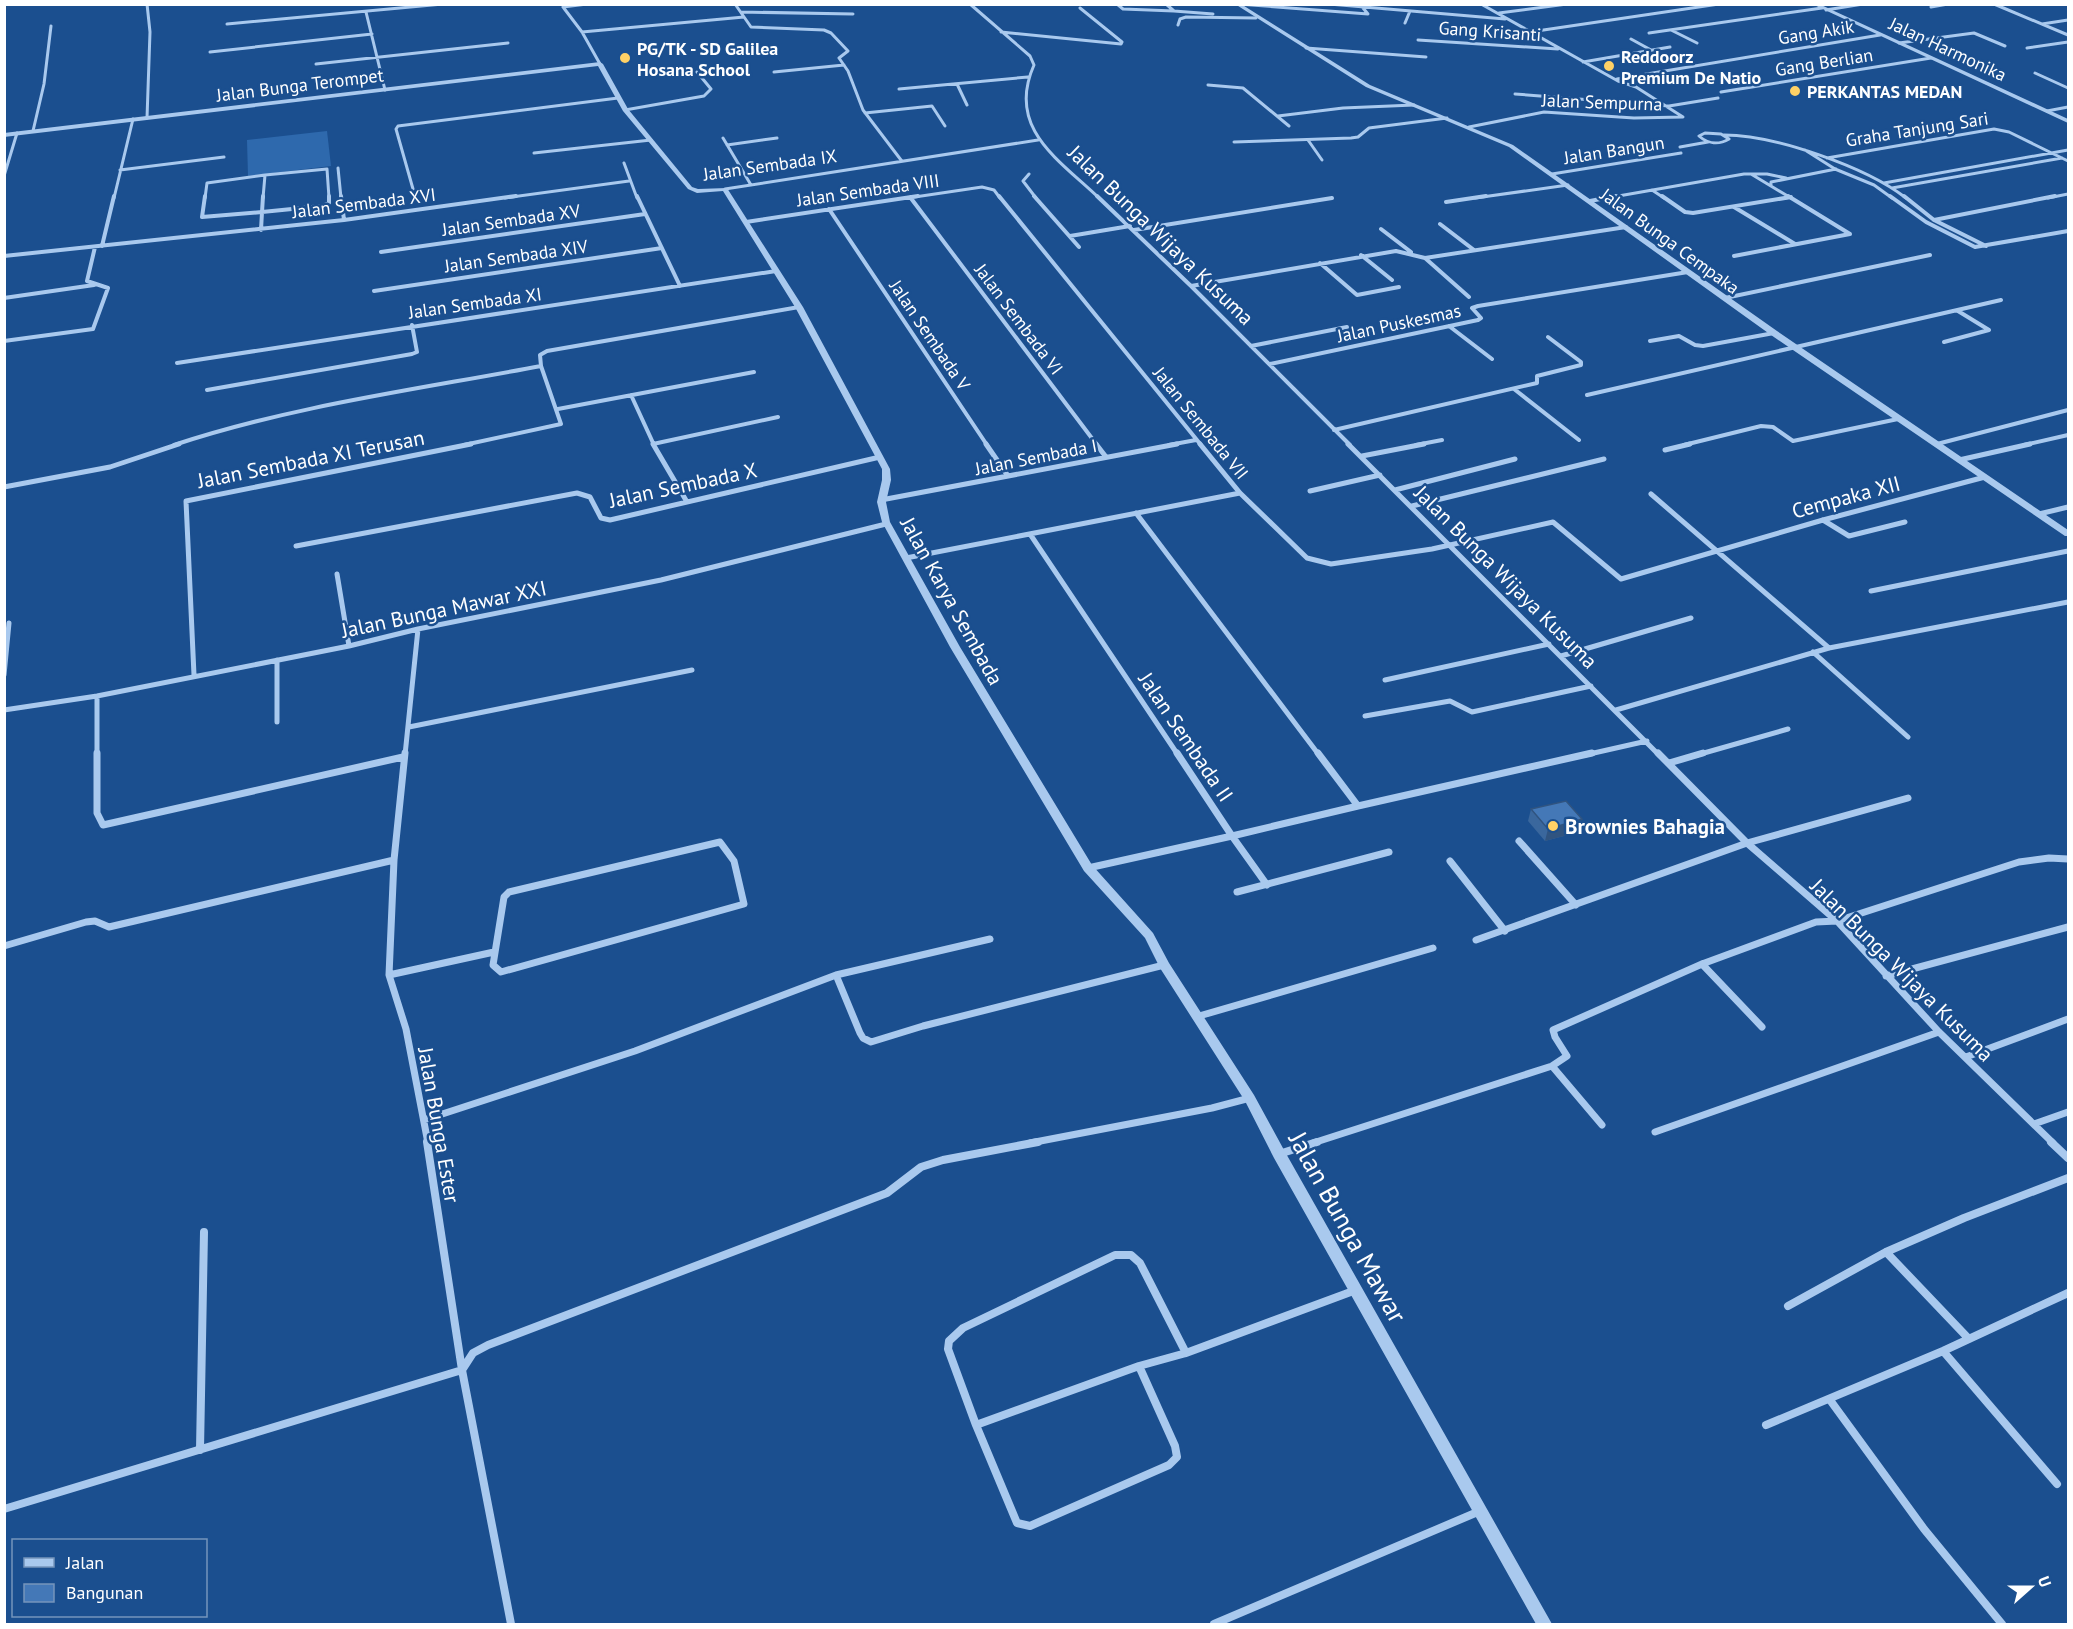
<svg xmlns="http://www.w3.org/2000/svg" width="2073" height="1629" font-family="'PT Sans',sans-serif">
  <rect width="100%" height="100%" fill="#1b4f8f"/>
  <path fill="#2e69ad" d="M327,131L331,166L248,176L247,140Z"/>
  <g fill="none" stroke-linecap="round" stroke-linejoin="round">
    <path stroke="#a9c9ee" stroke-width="3" d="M147,4L150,32L147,118
      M735,4L751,27L824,30L831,33L848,51L839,58L848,71L863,110L901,160
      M970,4L1030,56L1034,65C1006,128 1058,159 1099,198
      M1117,4L1123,9L1174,11L1166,4
      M1238,4L1368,14L1363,8
      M1329,4L1505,19
      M1994,4L2068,35
      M563,7L582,32L600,64
      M563,7L587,4
      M1931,7L1948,4
      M1826,10L1863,4
      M1174,11L1213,14
      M366,12L385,90
      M741,12L853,14
      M1499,13L1567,4
      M1405,23L1410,11
      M227,24L443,4
      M2042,24L2068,20
      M1178,25L1180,19L1186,17L1256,18
      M1671,30L1697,43
      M582,32L744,17
      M1001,32L1121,44L1122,42L1080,8
      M1530,32L1719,4
      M1649,33L1822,8
      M1631,39L1651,50
      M1418,40L1558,49
      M1899,43L1974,33L2005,46
      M1306,48L1426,57
      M2027,48L2068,42
      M210,52L372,34
      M1583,62L1670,47
      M316,64L508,43
      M774,72L844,65
      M2035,73L2068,88
      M1617,79L1880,35
      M957,84L967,105
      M1208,85L1243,88L1289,126
      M899,89L1028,77
      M1721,92L1931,58
      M1515,94L1669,106L1718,98
      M625,110L704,96L711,89L697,72
      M2047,111L2068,107
      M865,113L932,106L945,126
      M1278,116L1343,108L1414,105
      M1469,127L1544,112L1634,118L1683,117L1636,87L1618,81L1481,4
      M33,131L44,84L51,26
      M1705,133L1721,134L1729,139C1719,145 1708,144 1699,136Z
      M1724,135C1775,135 1866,167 1906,198
      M723,138L751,185
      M1308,140L1322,160
      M1234,142L1351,138L1358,137L1369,128L1447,118
      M727,145L777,138
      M1680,147L1708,142
      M1805,150L1835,169L1874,185L1892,198
      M534,153L651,140
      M1827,158L1994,129L2009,132L2068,161
      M624,163L637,198
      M338,168L341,198
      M120,170L224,157
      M1029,174L1023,181L1036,198
      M1552,174L1681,153
      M1751,174L1791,198
      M265,175L327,169L329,198
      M4,176L17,133
      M1884,183L2068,150
      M1771,185V182L1836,169
      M1892,188L2062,158
      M413,189L396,129L398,126L618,98
      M725,189L1038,140
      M1652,190L1664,198
      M114,198L133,119
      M205,198L207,183L265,175
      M263,198L265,175
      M505,198L629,181
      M908,198L982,187L994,190L1000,198
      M1475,198L1568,185
      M1607,198L1744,174H1767L1786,178
      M1785,198L1791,197
      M2048,198L2068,194"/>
    <path stroke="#a9c9ee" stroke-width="4" d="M205,196L202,217L262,212
      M341,196L344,220
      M637,196L680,286
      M999,196L1201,445
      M1034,196L1079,247
      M1097,196L1191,286L1350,445
      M1662,196L1685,212L1693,213L1791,197
      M1890,196L1926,222L1975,247L2068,231
      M1904,196L1934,220L1986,246
      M910,197L1097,445
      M1590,201L1616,196
      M1446,202L1486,196
      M1734,207L1795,244
      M829,209L987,445
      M262,212L263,196
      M262,212L322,206L329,203V196
      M1934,220L2055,196
      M746,222L918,196
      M1440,224L1474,250
      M1381,229L1411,252
      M261,230L262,212
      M1134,230L1332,198
      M1070,236L1130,226
      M102,246L114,196
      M381,252L645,214
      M1361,255L1392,280
      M4,256L344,220L516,196
      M1734,256L1850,234L1788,196
      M1425,258L1469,297
      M1320,263L1357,295L1399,287
      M1191,286L1396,251L1425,258L1626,227
      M374,291L662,248
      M4,298L94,285
      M1725,298L1930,255
      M1449,326L1492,359
      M4,341L93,329L108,288L87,281L95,247
      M1650,341L1679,336L1695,345L1703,346L1774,333
      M1944,342L1989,330L1958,311
      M1251,346L1347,327
      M177,363L776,271
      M1270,364L1478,320L1481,318L1472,308L1478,306L1688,272
      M1514,389L1579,440
      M207,390L412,354L417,352L412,325
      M631,395L654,445
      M1587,395L2001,300
      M558,409L754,372
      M1334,430L1537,383V376L1581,365V362L1548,337
      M653,444L778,417
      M1937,444L2068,410
      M174,445C291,406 420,389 541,366
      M464,445L561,424L541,366L540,355L547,351L799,307
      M1169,445L1196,440
      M1416,445L1442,440
      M1684,445L1761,426L1773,427L1793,441L1898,419
      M2024,445L2068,435"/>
    <path stroke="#a9c9ee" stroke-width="5" d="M653,444L687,502
      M986,444L1008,476
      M1096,444L1106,457
      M1200,444L1240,493L1307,558L1331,564L1432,549L1553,522L1621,579L1823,520L1985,477
      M1348,444L1659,755
      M1665,450L1690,444
      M1362,456L1424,444
      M1959,460L2030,444
      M4,487L110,467L179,444
      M1395,490L1515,459
      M1310,491L1380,475
      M1651,494L1829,648
      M881,500L1177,444
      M1412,506L1604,459
      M1136,513L1319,755
      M2039,514L2068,507
      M1823,520L1849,536L1905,522
      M1030,534L1178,755
      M296,546L577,493L590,497L601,518L610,520L880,457
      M906,558L1240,493
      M337,574L349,646
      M1871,591L2068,551
      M1813,652L1908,737
      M1561,656L1691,618
      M277,660V722
      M4,675L9,623
      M194,675L186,501L471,444
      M1385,680L1549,644
      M97,696V755
      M4,710L97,696L349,646L418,629L661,580L886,524
      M1616,710L1829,648L2068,602
      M1365,716L1450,701L1472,712L1591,686
      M409,727L692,670
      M405,755L418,629
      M1585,755L1647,741
      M1697,755L1788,729"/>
    <path stroke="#a9c9ee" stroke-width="7" d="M97,753V813L103,825L403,757
      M405,753L394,860L389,975L406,1029L428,1143
      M1658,753L1747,843L1837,921L1939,1032L2053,1143
      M1669,763L1703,753
      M1358,806L1592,753
      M1519,841L1576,905
      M720,842L734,861L744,904L501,972L493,965L504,897L509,892Z
      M1450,861L1505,931
      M1088,868L1232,836L1177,753
      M1267,885L1232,836L1358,806L1318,753
      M1237,892L1389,852
      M1476,940L1747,843L1908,798
      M4,946L86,922L95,921L109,927L394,860
      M1702,964L1762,1027
      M389,975L494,952
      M836,975L860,1033L863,1038L871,1042L923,1026L1164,965
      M1886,976L2068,927
      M1199,1016L1433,948
      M1966,1057L2068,1019
      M1552,1066L1602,1125
      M424,1120L635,1051L836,975L990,939
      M2034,1124L2068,1112
      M1655,1132L1939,1032
      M1030,1143L1212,1108L1250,1098
      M1313,1143L1552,1066L1567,1056L1555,1037L1553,1030L1702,964L1816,922L1837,921L2019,862L2049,858L2068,859"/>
    <path stroke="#a9c9ee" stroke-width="8" d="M427,1142L462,1370L511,1624
      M2051,1142L2068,1158
      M1279,1154L1317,1142
      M1886,1252L1968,1338
      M1788,1306L1886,1252L1964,1218L2068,1178
      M1943,1351L2057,1484
      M1139,1366L1175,1446L1177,1457L1169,1465L1030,1526L1017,1523L976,1425Z
      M1139,1366L1186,1353L1356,1290
      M1830,1400L1924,1529L2002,1624
      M976,1425L948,1349L949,1341L963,1328L1115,1255H1131L1140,1263L1186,1353
      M1766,1425L1943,1351L2068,1293
      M200,1450L204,1232
      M4,1509L462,1370L473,1353L488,1345L887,1193L921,1167L943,1160L1038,1142
      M1214,1624L1480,1511"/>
    <path fill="#a9c9ee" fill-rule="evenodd" d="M1235,4H1241L1370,85L1513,145L1777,331L2068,530V536H2065L1771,335L1509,147L1366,87Z
      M1812,4H1819L2068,119V123Z
      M600,62L603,64L628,109L692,187L698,189L727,188L803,307L890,469L891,480L886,502L890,522L960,647L1092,865L1153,933L1169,963L1254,1095L1284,1150L1552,1624H1536L1274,1158L1245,1101L1160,968L1145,938L1084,871L950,647L882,522L877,502L882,480V469L795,307L723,191L697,193L688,189L623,111L598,66L4,137V133Z"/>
  </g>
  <path fill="#3a679d" d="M1531,809L1579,832L1545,841L1528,821Z"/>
  <path fill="#305480" d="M1582,819L1579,832L1545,841L1548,829Z"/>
  <path fill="#4478b7" stroke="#305480" stroke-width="1.5" d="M1566,801L1582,819L1548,829L1531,809Z"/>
  <g fill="#ffd166" stroke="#1b4f8f" stroke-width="2">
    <circle cx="625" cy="58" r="6"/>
    <circle cx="1609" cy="66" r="6"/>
    <circle cx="1795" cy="91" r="6"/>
    <circle cx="1553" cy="826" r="6"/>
  </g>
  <g text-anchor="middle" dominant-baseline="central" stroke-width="5" stroke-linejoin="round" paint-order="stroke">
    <g font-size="18" fill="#fff" stroke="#1b4f8f">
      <text transform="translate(1490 31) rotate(4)">Gang Krisanti</text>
      <text transform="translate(1816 32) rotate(-9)">Gang Akik</text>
      <text transform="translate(1948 49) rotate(25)">Jalan Harmonika</text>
      <text transform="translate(1824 62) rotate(-9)">Gang Berlian</text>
      <text transform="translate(300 85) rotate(-7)">Jalan Bunga Terompet</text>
      <text transform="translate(1602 102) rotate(2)">Jalan Sempurna</text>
      <text transform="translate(1917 129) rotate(-9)">Graha Tanjung Sari</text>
      <text transform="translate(1614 150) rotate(-9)">Jalan Bangun</text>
      <text transform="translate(770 165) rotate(-8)">Jalan Sembada IX</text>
      <text transform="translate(868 190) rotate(-8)">Jalan Sembada VIII</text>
      <text transform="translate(364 203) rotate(-7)">Jalan Sembada XVI</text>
      <text transform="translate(511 220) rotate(-8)">Jalan Sembada XV</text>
      <text transform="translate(1670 241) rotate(36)">Jalan Bunga Cempaka</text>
      <text transform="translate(516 256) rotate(-8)">Jalan Sembada XIV</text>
      <text transform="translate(475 303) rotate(-8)">Jalan Sembada XI</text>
      <text transform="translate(1019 319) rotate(53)">Jalan Sembada VI</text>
      <text transform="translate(1399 323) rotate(-12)">Jalan Puskesmas</text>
      <text transform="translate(930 335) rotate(56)">Jalan Sembada V</text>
      <text transform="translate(1201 423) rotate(51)">Jalan Sembada VII</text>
      <text transform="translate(1036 457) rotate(-11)">Jalan Sembada I</text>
    </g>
    <g font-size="18" font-weight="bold" fill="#fff" stroke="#1b4f8f" text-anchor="start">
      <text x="637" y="48">PG/TK - SD Galilea<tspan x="637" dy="21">Hosana School</tspan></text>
      <text x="1621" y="56">Reddoorz<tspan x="1621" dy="21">Premium De Natio</tspan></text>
      <text x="1807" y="91">PERKANTAS MEDAN</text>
    </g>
    <g font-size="21" fill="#fff" stroke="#1b4f8f">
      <text transform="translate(1161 235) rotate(44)">Jalan Bunga Wijaya Kusuma</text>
      <text transform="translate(311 459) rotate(-11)">Jalan Sembada XI Terusan</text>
      <text transform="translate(683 485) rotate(-12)">Jalan Sembada X</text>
      <text transform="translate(1846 497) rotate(-15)">Cempaka XII</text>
      <text transform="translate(1506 577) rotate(45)">Jalan Bunga Wijaya Kusuma</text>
      <text transform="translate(952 601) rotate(61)">Jalan Karya Sembada</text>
      <text transform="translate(444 609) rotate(-12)">Jalan Bunga Mawar XXI</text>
      <text transform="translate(1186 737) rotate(56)">Jalan Sembada II</text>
      <text transform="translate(1902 970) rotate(45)">Jalan Bunga Wijaya Kusuma</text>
      <text transform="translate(439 1125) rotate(80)">Jalan Bunga Ester</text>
    </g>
    <g font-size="21" font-weight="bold" fill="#fff" stroke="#1b4f8f" text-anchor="start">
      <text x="1565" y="826">Brownies Bahagia</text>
    </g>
    <g font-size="26" fill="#fff" stroke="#1b4f8f">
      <text transform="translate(1348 1227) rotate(61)">Jalan Bunga Mawar</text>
    </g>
  </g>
  <rect width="2073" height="1629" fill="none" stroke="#ffffff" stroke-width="12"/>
  <rect x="12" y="1539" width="195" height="78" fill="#1b4f8f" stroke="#7695bc" stroke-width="1.5"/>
  <rect x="24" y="1558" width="30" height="9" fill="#a9c9ee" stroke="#7695bc" stroke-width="1.5"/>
  <text x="66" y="1569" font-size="18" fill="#ffffff">Jalan</text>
  <rect x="24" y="1584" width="30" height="18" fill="#4478b7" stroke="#7695bc" stroke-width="1.5"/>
  <text x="66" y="1599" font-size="18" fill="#ffffff">Bangunan</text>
  <g transform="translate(2031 1587) rotate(69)" stroke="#1b4f8f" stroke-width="4.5" paint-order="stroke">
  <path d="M0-4.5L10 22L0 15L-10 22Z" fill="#ffffff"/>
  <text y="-9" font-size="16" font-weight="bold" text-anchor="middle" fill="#ffffff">U</text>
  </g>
</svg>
